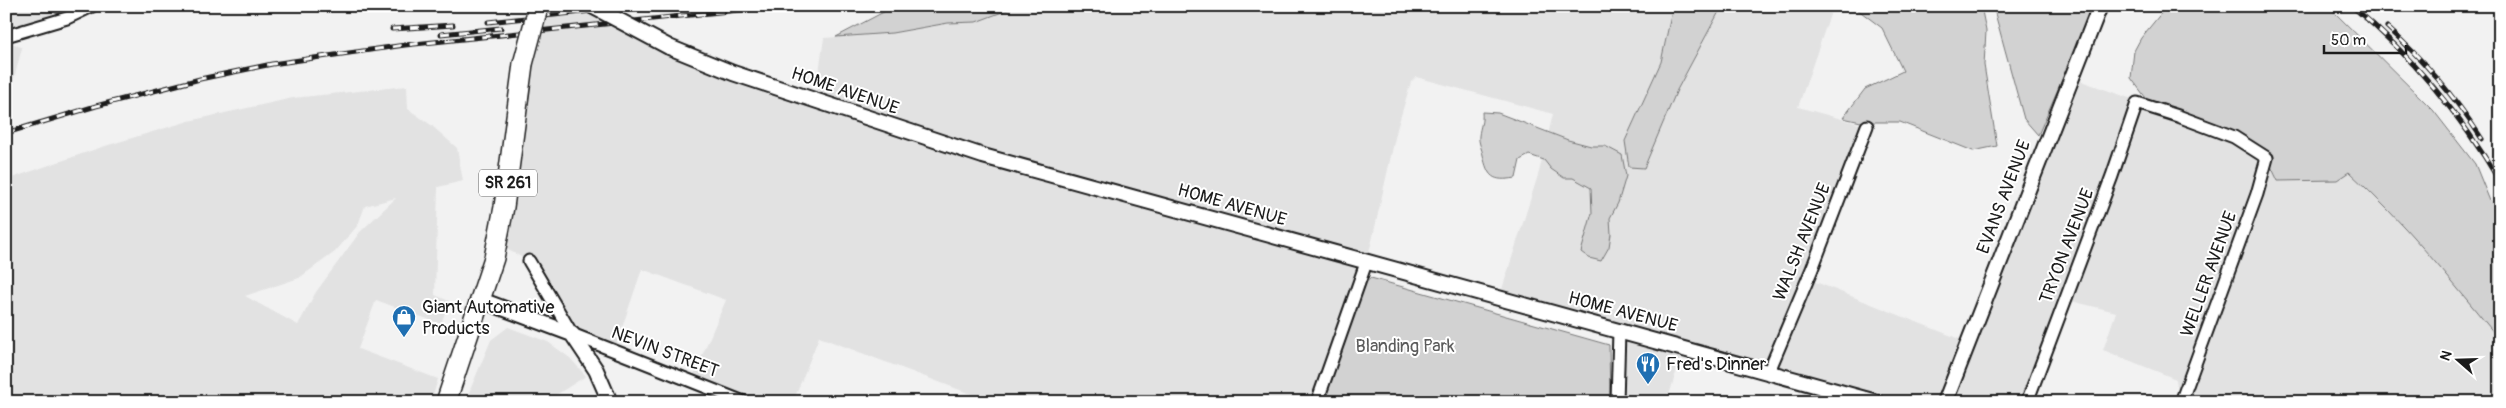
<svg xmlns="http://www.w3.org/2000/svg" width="2506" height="408" font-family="Pangolin,sans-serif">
  <rect width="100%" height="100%" fill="#f2f2f2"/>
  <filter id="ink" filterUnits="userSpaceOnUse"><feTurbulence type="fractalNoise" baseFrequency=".02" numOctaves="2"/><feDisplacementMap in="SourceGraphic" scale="10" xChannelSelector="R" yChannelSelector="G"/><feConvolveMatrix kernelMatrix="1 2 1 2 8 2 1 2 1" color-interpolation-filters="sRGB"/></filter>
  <g filter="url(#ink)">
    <path fill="#e2e2e2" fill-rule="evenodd" d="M12,6H68L39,21L6,30V16Z
      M539,6H592L639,32L815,100L824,38L892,33L948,23L976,22L1018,6H1673L1661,62L1625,141L1643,168L1677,90L1722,6H1833L1798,107L1867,126L1808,279L1967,342L1945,402H1825L1829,389L1683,349L1667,402H1617L1619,331L1498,302L1539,172L1553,114L1416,77L1411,82L1397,129L1371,245L1317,402H992L819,337L793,402H744L691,381L726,300L642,269L614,351L572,334L529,261L497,244Z
      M6,39L22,48L6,109Z
      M2081,81L2152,106L2208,121L2252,141L2263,152L2256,172L2273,171L2278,181L2349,172L2383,202L2448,276L2500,340V402H2179L2176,379L2103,350L2116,312L2071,301L2062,296L2024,402H1957L1955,383Z
      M407,86L408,109L431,125L457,148L463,181L438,187L435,295L449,301L441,324L376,300L358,349L438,379L431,402H6V180L102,147L189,121L293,98ZM396,198L360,232L316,292L298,325L245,296L299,278L335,252L358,225L365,206Z
      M508,327L548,342L570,358L586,376L545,402H465L491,340Z"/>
    <path fill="#d2d2d2" stroke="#777" d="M895,6H1018L976,22L948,23L892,33L836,37Z
      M1673,6H1722L1677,90L1644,168L1629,167L1625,141L1661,62Z
      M1853,6H1981L1986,31L1984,65L1997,146L1973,151L1900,122H1861L1843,118L1865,89L1903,71L1882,28Z
      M1993,6H2094L2038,135L2024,119Z
      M2167,6H2328L2433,110L2475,164L2490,201L2500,210V334H2495C2449,278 2403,221 2349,172L2337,180L2278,181L2267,158L2252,141L2208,121L2152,106L2131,78L2134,51L2141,38Z
      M1482,112L1498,113L1568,140L1591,146H1605L1622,155L1626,176L1618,203L1610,218L1611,234L1609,247L1601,261L1589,258L1581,252L1592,213L1591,188L1573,178H1564L1551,169L1544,160L1529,155L1520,160L1516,178C1492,182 1488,177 1483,155C1482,149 1478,142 1479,136C1480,126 1483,123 1482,112Z
      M1371,278L1609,345L1610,402H1323L1366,282Z"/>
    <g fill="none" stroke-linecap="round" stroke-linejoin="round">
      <g stroke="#1c1c1c" stroke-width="15">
        <path id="minor" d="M6,36L67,18L92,6
          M529,261L572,334L744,402
          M1769,371L1812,269L1867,126
          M1317,402L1366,263
          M1617,402L1619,331
          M2027,402L2112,176L2137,103L2178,116L2234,137L2267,158L2257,194L2181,402"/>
      </g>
      <g stroke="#1c1c1c" stroke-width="18">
        <path id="tertiary" d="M669,47L733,73L983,156L1876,402
          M481,300L572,334L596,370L610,402
          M1945,402L2100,6"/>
      </g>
      <g stroke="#1c1c1c" stroke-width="22">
        <path id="primary" d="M446,402L494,258L504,207L523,64"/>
      </g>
      <use href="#minor" stroke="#fff" stroke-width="11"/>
      <use href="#tertiary" stroke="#fff" stroke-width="14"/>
      <use href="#primary" stroke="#fff" stroke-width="19"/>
      <g stroke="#1c1c1c" stroke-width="5">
        <path id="rail" d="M2352,6C2412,56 2461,115 2500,182
          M488,22L639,6
          M2387,27C2424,60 2455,97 2482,139
          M392,29L453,25
          M441,34L501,28
          M6,133L96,106L200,79L272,64L405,45L777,6"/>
      </g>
      <use href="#rail" stroke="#fff" stroke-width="3" stroke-dasharray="9" stroke-linecap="butt"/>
      <g stroke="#1c1c1c" stroke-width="18" stroke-linecap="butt">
        <path id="tertiary-bridge" d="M592,6L669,47"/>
      </g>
      <g stroke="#1c1c1c" stroke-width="22" stroke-linecap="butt">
        <path id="primary-bridge" d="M523,64L538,8"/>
      </g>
      <use href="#tertiary-bridge" stroke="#fff" stroke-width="14"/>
      <use href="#primary-bridge" stroke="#fff" stroke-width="19"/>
    </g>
  </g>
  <defs>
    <g id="shop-pin" transform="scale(1.25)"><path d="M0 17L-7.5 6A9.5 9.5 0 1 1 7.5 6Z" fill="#1f6fb2" stroke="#fff"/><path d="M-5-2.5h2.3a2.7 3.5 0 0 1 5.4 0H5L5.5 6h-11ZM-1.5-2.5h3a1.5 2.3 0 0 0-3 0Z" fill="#fff"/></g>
    <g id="restaurant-pin" transform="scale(1.25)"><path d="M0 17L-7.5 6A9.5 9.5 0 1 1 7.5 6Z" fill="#1f6fb2" stroke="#fff"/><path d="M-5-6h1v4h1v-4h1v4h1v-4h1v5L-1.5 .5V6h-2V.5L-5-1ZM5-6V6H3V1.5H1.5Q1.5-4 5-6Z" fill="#fff"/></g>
  </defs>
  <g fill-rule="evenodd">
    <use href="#shop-pin" x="404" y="317"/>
    <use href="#restaurant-pin" x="1648" y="364"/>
  </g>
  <g text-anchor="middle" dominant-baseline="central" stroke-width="4" stroke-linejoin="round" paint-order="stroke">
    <rect fill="#fff" stroke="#606060" stroke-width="1" x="479" y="169.5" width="58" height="27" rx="4"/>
    <g font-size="16" font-weight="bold" fill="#1c1c1c">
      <text x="508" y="183">SR 261</text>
    </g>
    <g font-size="18" fill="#1c1c1c" stroke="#fff">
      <text transform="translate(845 91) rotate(19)">HOME AVENUE</text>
      <text transform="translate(2004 197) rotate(-69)">EVANS AVENUE</text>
      <text transform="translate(1232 205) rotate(16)">HOME AVENUE</text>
      <text transform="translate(1802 242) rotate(-68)">WALSH AVENUE</text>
      <text transform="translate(2067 246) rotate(-69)">TRYON AVENUE</text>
      <text transform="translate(2209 274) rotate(-70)">WELLER AVENUE</text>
      <text transform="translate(1623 312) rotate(15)">HOME AVENUE</text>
      <text transform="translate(665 352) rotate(21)">NEVIN STREET</text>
    </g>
    <g font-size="18" fill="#1c1c1c" stroke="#fff" text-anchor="start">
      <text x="422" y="307">Giant Automative<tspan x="422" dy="21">Products</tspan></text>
      <text x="1666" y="364">Fred's Dinner</text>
    </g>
    <g font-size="18" fill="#5c5c5c" stroke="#fff">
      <text x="1405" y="346">Blanding Park</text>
    </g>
  </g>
  <rect width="2506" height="408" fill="none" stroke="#fff" stroke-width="25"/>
  <rect x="12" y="12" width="2481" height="383" fill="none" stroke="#1c1c1c" stroke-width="2" filter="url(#ink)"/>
  <g transform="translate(2458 360) rotate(290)" stroke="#ffffff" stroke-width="4" paint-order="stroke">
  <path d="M0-4L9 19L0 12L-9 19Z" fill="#1c1c1c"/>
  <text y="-8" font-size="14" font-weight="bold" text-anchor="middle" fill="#1c1c1c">N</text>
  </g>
  <path d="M2324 45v8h82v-8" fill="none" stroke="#1c1c1c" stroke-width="2.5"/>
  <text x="2331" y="45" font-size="15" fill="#1c1c1c" stroke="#ffffff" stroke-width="4" paint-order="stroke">50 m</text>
</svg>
